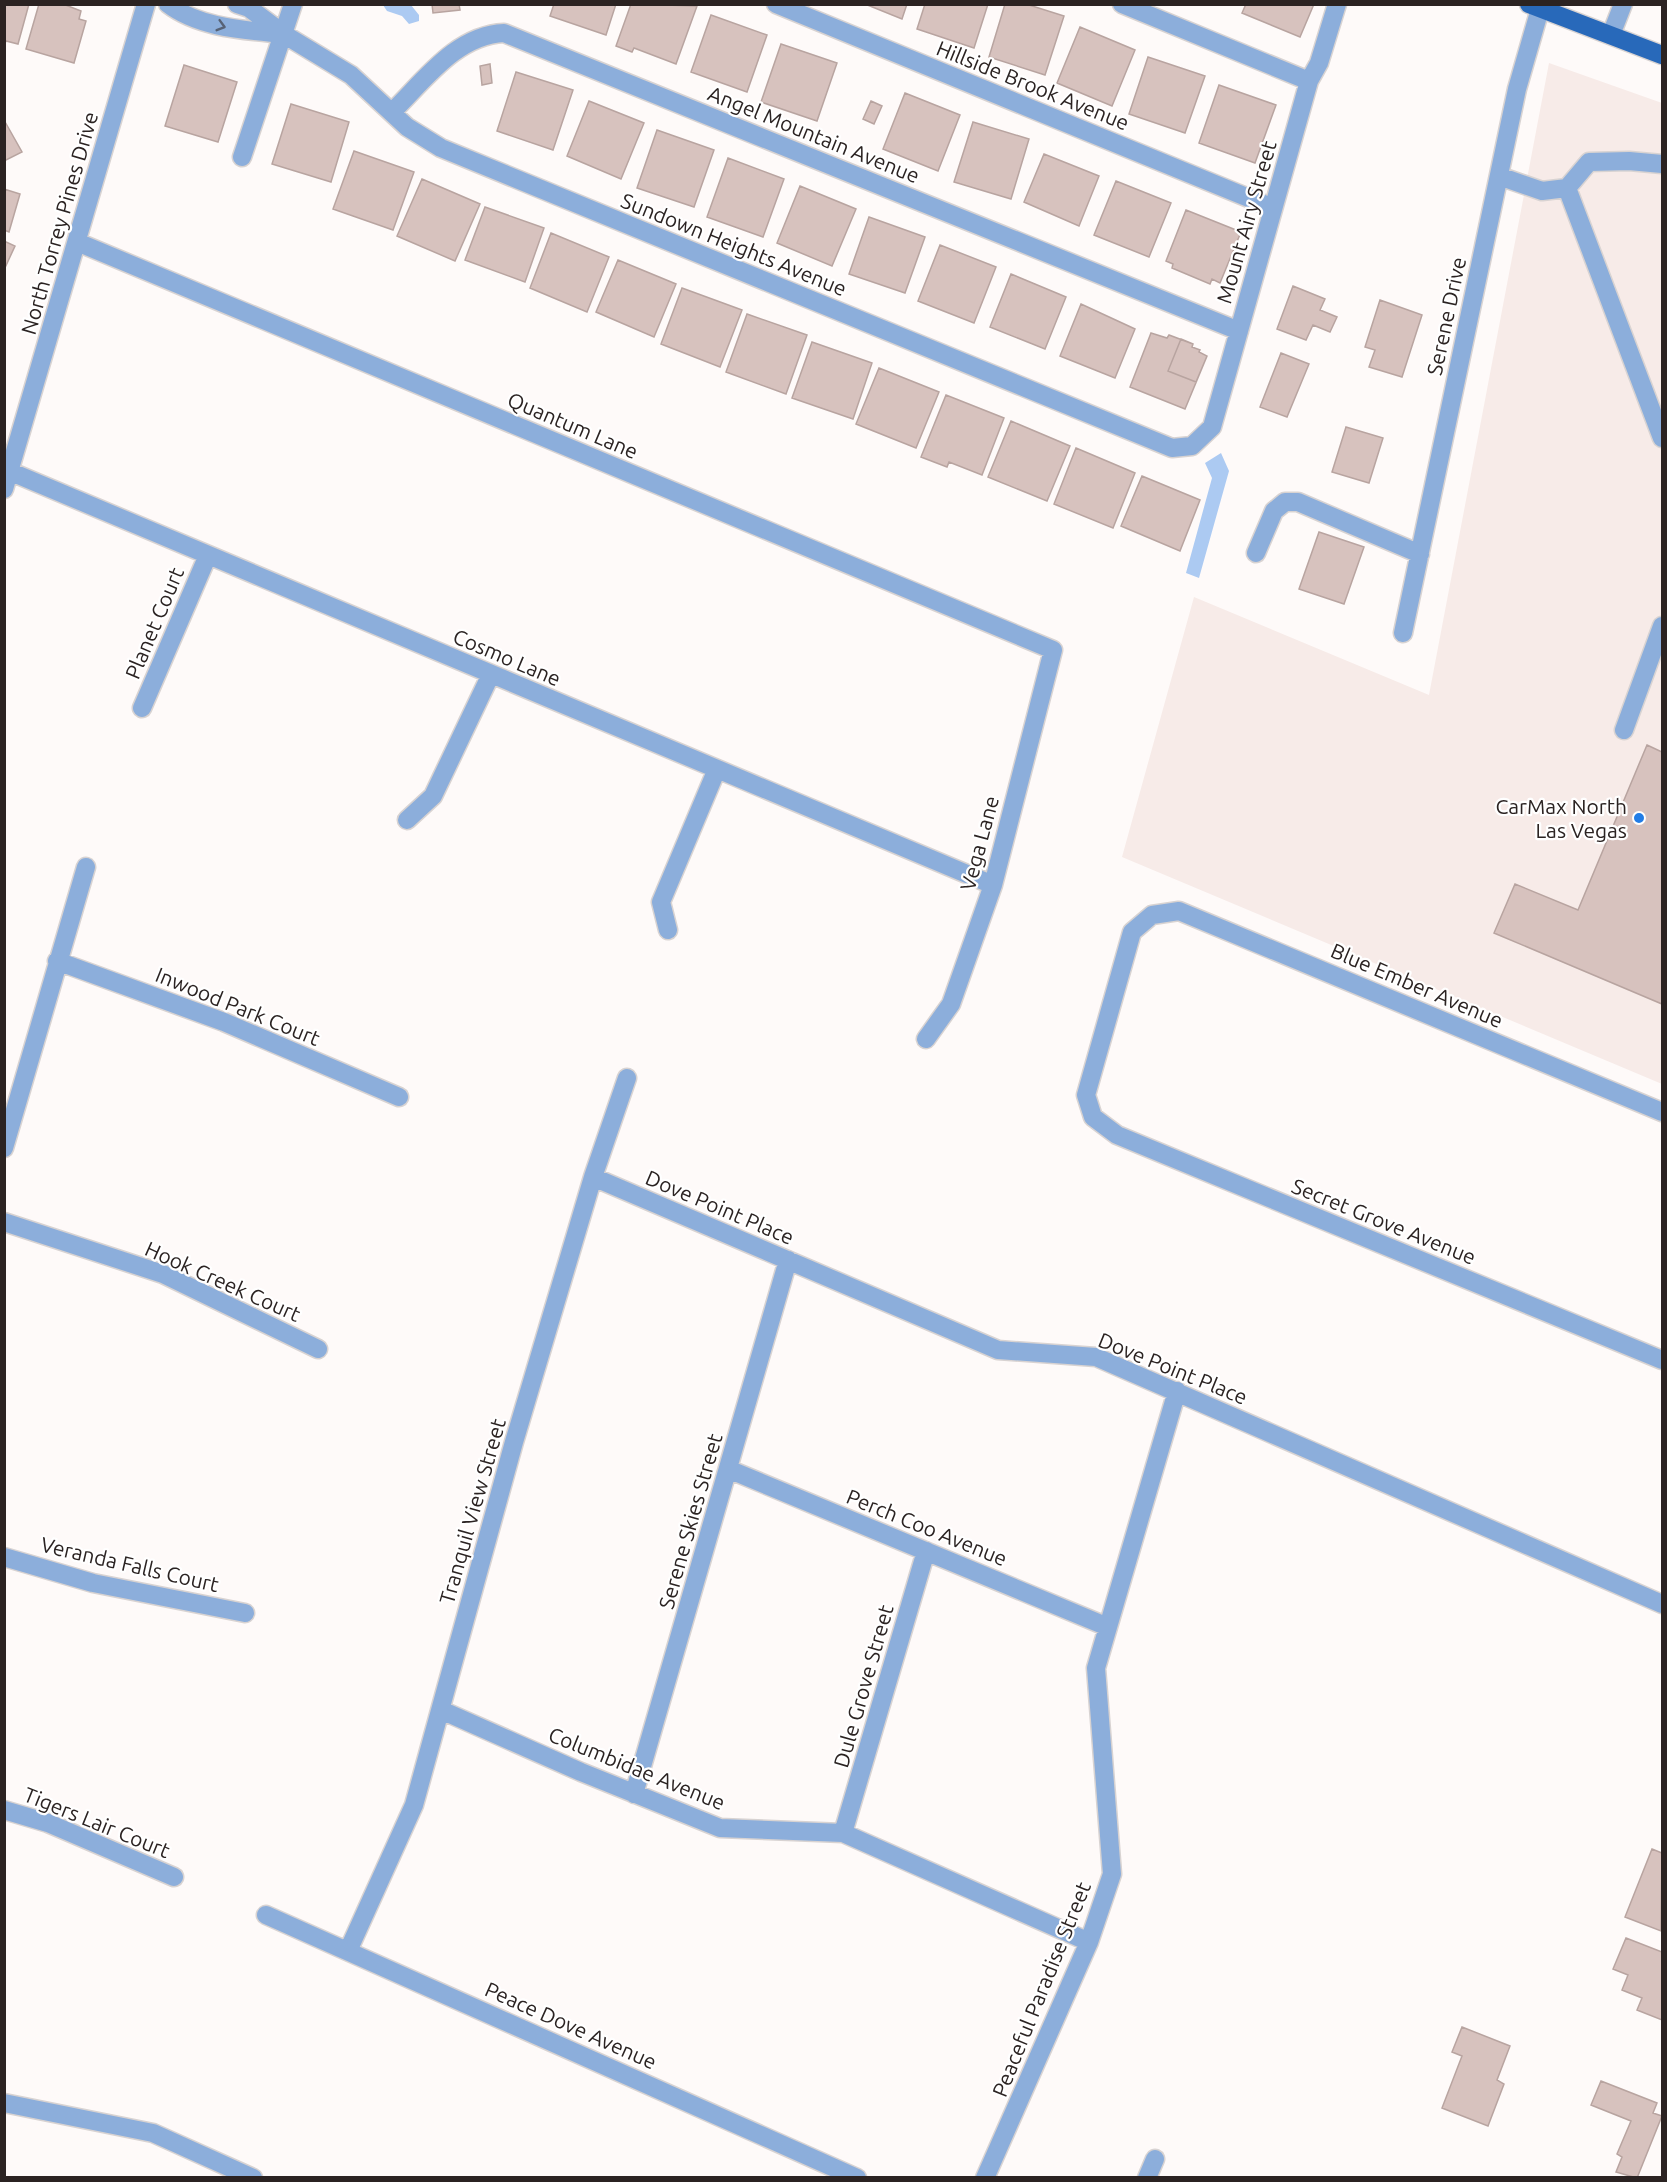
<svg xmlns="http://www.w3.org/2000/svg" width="1667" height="2182" font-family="Ubuntu,sans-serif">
  <rect width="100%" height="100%" fill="#fefaf9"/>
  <path fill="#f7ebe8" d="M1549,63L1662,103V1084L1122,857L1194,597L1429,695Z"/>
  <path fill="#accaf2" d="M383,5H411L419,15V21L409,24L402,16L387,11Z
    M1221,453L1229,471L1199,578L1186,573L1212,478L1205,463Z"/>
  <path fill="#d7c2be" stroke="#b8a4a0" stroke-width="1.5" d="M4,4H29L18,44L6,41L4,46Z
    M39,4H63L81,11L79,19L86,21L74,63L26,49Z
    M432,4H459L460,10L433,13Z
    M554,4H616L606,35L550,16Z
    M631,4L697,6L676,64L634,48L632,52L616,46Z
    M865,4H907L902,19Z
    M925,4H988L974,48L917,29Z
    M1005,4H1026L1064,16L1045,75L989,57Z
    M1246,4H1314L1300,37L1242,13Z
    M711,15L767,35L747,92L691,72Z
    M1080,27L1135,50L1112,106L1057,83Z
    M781,44L837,63L817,121L761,102Z
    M1148,57L1205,76L1185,133L1129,114Z
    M490,64L492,83L482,85L480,66Z
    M184,65L237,82L218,142L165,126Z
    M516,72L573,90L553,150L497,131Z
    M1219,85L1276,105L1255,163L1199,143Z
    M905,93L960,115L938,171L883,149Z
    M589,101L644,123L621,179L567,156Z
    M871,101L882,106L874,124L863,119Z
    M291,104L349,122L331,182L272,164Z
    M4,120L22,152L4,161Z
    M973,122L1029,139L1011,199L954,182Z
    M657,130L714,150L694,207L637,188Z
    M354,151L414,172L393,230L333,209Z
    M1044,154L1099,176L1079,226L1024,202Z
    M728,158L784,179L763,237L707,217Z
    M422,179L480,204L455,261L397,236Z
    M1116,181L1171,203L1149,257L1094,235Z
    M800,186L856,209L832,266L777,243Z
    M4,189L20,194L9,232L4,230Z
    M485,207L544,228L525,282L465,260Z
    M1186,210L1241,232L1220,283L1212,279L1210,284L1172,268L1173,264L1166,261Z
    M869,217L925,237L905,293L849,274Z
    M551,233L609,257L587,312L530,288Z
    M4,241L15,246L4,270Z
    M940,245L996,267L974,323L918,301Z
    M618,260L676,284L654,337L596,312Z
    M1011,274L1066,297L1045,349L990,327Z
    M1293,286L1325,299L1320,310L1337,317L1330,332L1313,325L1306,340L1277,329Z
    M682,288L742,310L720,367L661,344Z
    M1380,300L1422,315L1402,377L1369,367L1375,350L1365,347Z
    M1081,304L1135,329L1115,378L1060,356Z
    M747,314L807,335L786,394L726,372Z
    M1151,333L1167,338L1169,335L1193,344L1192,347L1200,350L1199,352L1207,356L1185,409L1130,387Z
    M1181,339L1193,344L1192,347L1200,350L1199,352L1207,356L1196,382L1168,371Z
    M812,342L872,363L853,419L792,398Z
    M1281,353L1309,364L1287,417L1260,407Z
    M879,368L939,392L916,448L856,424Z
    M946,395L1004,418L982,475L949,462L947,467L921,457Z
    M1011,421L1070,446L1047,501L988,477Z
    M1346,427L1383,438L1369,483L1332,472Z
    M1076,448L1135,473L1113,528L1054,504Z
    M1142,476L1200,500L1180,551L1121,526Z
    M1319,532L1364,547L1344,604L1299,589Z
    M1647,745L1662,752V1004L1494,933L1515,884L1578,910Z
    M1652,1849L1662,1853L1661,1931L1625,1917Z
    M1626,1938L1662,1952V2020L1637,2010L1642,1998L1622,1990L1628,1975L1613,1969Z
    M1462,2027L1510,2046L1497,2080L1504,2084L1488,2126L1442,2108L1462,2056L1452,2052Z
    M1601,2081L1657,2103L1653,2113L1662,2116L1637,2178L1616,2172L1622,2157L1617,2154L1631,2121L1591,2105Z"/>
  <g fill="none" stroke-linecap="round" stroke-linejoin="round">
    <g stroke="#d8d3d2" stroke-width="21">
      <path id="minor" d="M168,4C199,28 245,30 283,34
        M237,4L249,8L285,35L351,75L407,127L441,148L1172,448L1192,446L1212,427L1309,81L1319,63L1337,4
        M776,4L1273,208
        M1122,4L1309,81
        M1611,35L1623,4
        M392,112C424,81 456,35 504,33L1239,331
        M242,157L293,4
        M1499,176L1542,191L1567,188L1589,162L1629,161L1662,164
        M1567,188L1662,438
        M77,242L1053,650L993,885L951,1004L926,1039
        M4,469L993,885
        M4,489L146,4
        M1256,553L1274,511L1285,502H1298L1420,554
        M1403,633L1517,89L1540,9
        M142,708L208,555
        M1624,730L1662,626
        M407,820L433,796L491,674
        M668,930L661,902L717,769
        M57,961L224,1022L399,1097
        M1662,1112L1179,911L1152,915L1132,932L1086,1095L1093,1117L1117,1135L1662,1360
        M4,1148L86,867
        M593,1177L998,1350L1096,1357L1662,1604
        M4,1222L163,1274L318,1349
        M728,1469L1108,1627
        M4,1557L93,1583L245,1613
        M441,1710L581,1772L720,1828L843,1833L1089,1942
        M634,1794L788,1260
        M4,1810L48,1823L174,1877
        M843,1833L926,1551
        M266,1915L857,2178
        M348,1951L414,1805L514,1442L593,1177L627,1078
        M4,2103L153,2133L253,2178
        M985,2178L1089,1942L1112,1874L1096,1668L1177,1391
        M1147,2178L1155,2159"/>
    </g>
    <g stroke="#d8d3d2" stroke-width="21">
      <path id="major" d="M1529,4L1662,55"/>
    </g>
    <use href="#minor" stroke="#8caedb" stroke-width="18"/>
    <use href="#major" stroke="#2869ba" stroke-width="18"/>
  </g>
  <defs><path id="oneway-chevron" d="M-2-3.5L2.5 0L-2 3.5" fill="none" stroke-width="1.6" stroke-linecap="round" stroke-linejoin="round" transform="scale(1.5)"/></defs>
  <use stroke="#576275" href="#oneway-chevron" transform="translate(221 26) rotate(16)"/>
  <circle fill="#227de6" stroke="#fff" stroke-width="2" cx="1639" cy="818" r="6"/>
  <g text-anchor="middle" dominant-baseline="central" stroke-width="4.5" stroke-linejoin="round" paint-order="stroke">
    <g font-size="21" fill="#2b2322" stroke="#fff">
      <text transform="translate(1033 85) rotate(22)">Hillside Brook Avenue</text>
      <text transform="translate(814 134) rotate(22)">Angel Mountain Avenue</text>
      <text transform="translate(1246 222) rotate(-74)">Mount Airy Street</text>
      <text transform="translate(59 223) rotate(-74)">North Torrey Pines Drive</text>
      <text transform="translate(734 244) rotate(22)">Sundown Heights Avenue</text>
      <text transform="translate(1446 316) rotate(-78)">Serene Drive</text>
      <text transform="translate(573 425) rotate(23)">Quantum Lane</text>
      <text transform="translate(154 623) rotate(-67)">Planet Court</text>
      <text transform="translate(507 657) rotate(23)">Cosmo Lane</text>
      <text transform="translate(979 843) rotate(-75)">Vega Lane</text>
      <text transform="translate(1417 985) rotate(23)">Blue Ember Avenue</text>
      <text transform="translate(238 1006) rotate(22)">Inwood Park Court</text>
      <text transform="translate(720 1207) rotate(23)">Dove Point Place</text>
      <text transform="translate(1384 1221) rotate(22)">Secret Grove Avenue</text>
      <text transform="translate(223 1281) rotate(24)">Hook Creek Court</text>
      <text transform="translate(1173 1368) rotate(22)">Dove Point Place</text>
      <text transform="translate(472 1511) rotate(-74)">Tranquil View Street</text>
      <text transform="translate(690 1521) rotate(-74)">Serene Skies Street</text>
      <text transform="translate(927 1527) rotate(22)">Perch Coo Avenue</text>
      <text transform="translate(130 1564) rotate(13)">Veranda Falls Court</text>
      <text transform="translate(863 1686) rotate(-74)">Dule Grove Street</text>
      <text transform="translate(637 1768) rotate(22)">Columbidae Avenue</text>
      <text transform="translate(97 1822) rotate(22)">Tigers Lair Court</text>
      <text transform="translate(1041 1989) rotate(-68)">Peaceful Paradise Street</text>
      <text transform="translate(571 2025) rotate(24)">Peace Dove Avenue</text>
    </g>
    <g font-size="21" fill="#2b2322" stroke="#fff" text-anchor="end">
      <text x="1627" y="806">CarMax North<tspan x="1627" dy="24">Las Vegas</tspan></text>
    </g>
  </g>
  <rect width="1667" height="2182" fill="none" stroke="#2b2322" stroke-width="12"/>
</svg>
